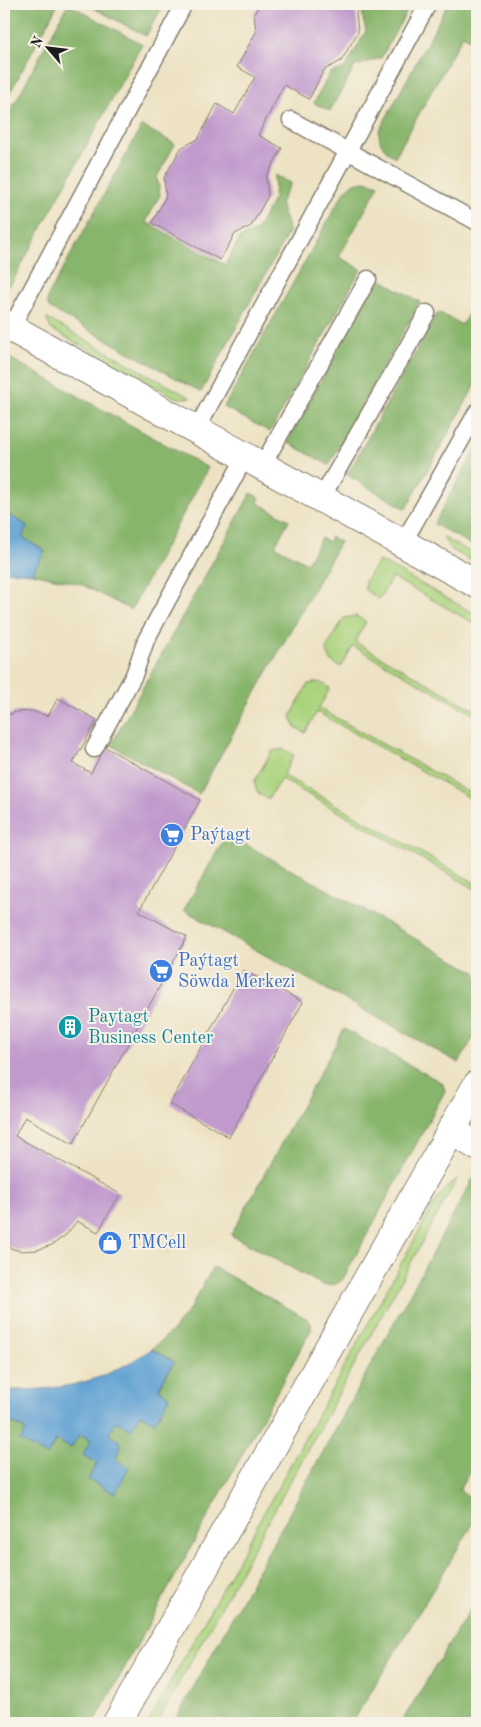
<svg xmlns="http://www.w3.org/2000/svg" width="481" height="1727" font-family="'Old Standard TT',serif">
  <rect width="100%" height="100%" fill="#f7f3e8"/>
  <filter id="ink" filterUnits="userSpaceOnUse"><feTurbulence type="fractalNoise" baseFrequency=".02" numOctaves="2"/><feDisplacementMap in="SourceGraphic" scale="10" xChannelSelector="R" yChannelSelector="G"/><feConvolveMatrix kernelMatrix="1 2 1 2 8 2 1 2 1" color-interpolation-filters="sRGB"/></filter>
  <filter id="wash" filterUnits="userSpaceOnUse"><feTurbulence type="fractalNoise" baseFrequency=".0096" numOctaves="4" result="noise"/><feDisplacementMap in="SourceGraphic" scale="20" xChannelSelector="R" yChannelSelector="G"/><feGaussianBlur stdDeviation="1.12" result="paint"/><feColorMatrix in="noise" values="0 0 0 0 0 0 0 0 0 0 0 0 0 0 0 0 0 1.4 0 .05"/><feComposite in="paint" operator="in"/></filter>
  <g filter="url(#wash)">
    <rect width="100%" height="100%" fill="#ede2c3"/>
    <path fill="#abd37d" stroke="#64784c" d="M46,318L191,398H177L51,329Z
      M443,537L477,556V564L450,549Z
      M378,561L384,563L477,615V625L392,577L379,599L365,590V581Z
      M356,616L366,622L355,642L477,711V716L353,646L341,667L331,661L326,649L344,618Z
      M320,682L330,688L319,708L477,797V802L317,712L305,733L295,727L291,716L308,684Z
      M284,749L294,755L283,775L477,884V890L281,779L268,799L258,793L254,782L272,751Z
      M457,1179L157,1723H148L434,1204L446,1188Z"/>
    <path fill="#88b56c" stroke="#526844" d="M4,4H58L4,104Z
      M68,4L142,44L10,286L4,282V160L7,153L4,151V123Z
      M86,4H164L146,36Z
      M368,4H411L381,58L355,66L330,111L314,103L330,73L345,68L366,31L362,15Z
      M448,4H477V43L463,35L395,157C384,150 379,144 379,131Z
      M142,126L175,144L157,177L160,195L146,222L225,265L240,238L256,231L274,198L275,175L291,183L280,203L289,231L201,392L49,308L47,302L48,296Z
      M365,181L379,185L339,257L361,269L270,432L224,407L341,197C347,187 353,182 365,181Z
      M378,278L420,302L329,465L287,442Z
      M477,298V382L406,509L347,475L438,312L462,325Z
      M4,355L208,468L131,610L81,584L32,573L45,551L22,537L28,526L4,512Z
      M477,447V548L434,524Z
      M251,493L260,498L258,503L289,520L275,546L307,563L321,538L328,542L331,537L340,542L199,794L111,745Z
      M227,834L477,973V1031L459,1063L184,910Z
      M344,1029L437,1080L443,1084L445,1091L343,1279C336,1285 332,1286 323,1285L231,1235Z
      M477,1177V1459L459,1490L477,1501V1517L352,1723H174L473,1179Z
      M213,1267L306,1318C311,1322 312,1324 311,1330L94,1723H9L4,1720V1418L26,1431L20,1441L47,1456L56,1440L80,1434L91,1441L115,1459L121,1448L119,1441L108,1435L116,1421L140,1414L155,1422L158,1390L174,1362L152,1349L174,1329L189,1310Z
      M477,1598V1723H401Z"/>
    <path fill="#5ea0d2" stroke="#3d5e77" d="M4,512L28,526L22,537L45,551L32,573L4,571Z
      M152,1349L174,1362L158,1389L170,1396L155,1422L140,1414L131,1430L116,1421L109,1435L119,1441L121,1448L115,1459L129,1467L115,1494L88,1479L97,1463L83,1455L91,1440L80,1434L71,1448L56,1440L47,1456L20,1441L26,1430L4,1418V1405L12,1390C70,1390 104,1381 152,1349Z"/>
    <g id="blocks">
      <path fill="#c099cd" d="M260,4H361L356,13L358,32L341,61L324,70L309,99L284,85L258,135L282,148L266,177L268,196L251,226L235,234L220,260L152,223L166,196L164,178L181,148L198,139L217,104L234,114L255,77L237,67L256,32L254,14Z
        M58,698L97,720L73,763L91,773L105,747L200,800L139,911L187,937L73,1144L25,1117L15,1136L120,1194L98,1232L77,1221L66,1235L52,1245L37,1250L20,1251L4,1246V716L16,712L32,711L48,716Z
        M243,970L303,1002L229,1137L170,1104Z"/>
    </g>
  </g>
  <g filter="url(#ink)">
    <use href="#blocks" fill-opacity="0" stroke="#847f70" stroke-width="1"/>
    <g fill="none" stroke-linecap="round" stroke-linejoin="round">
      <g stroke="#847f70" stroke-width="19">
        <path id="lane" d="M291,120L477,222
          M11,328L184,4
          M196,430L428,4
          M262,466L368,279
          M321,499L427,313
          M403,543L477,412
          M94,749L134,675L146,640L245,457"/>
      </g>
      <g stroke="#847f70" stroke-width="30">
        <path id="street" d="M4,324L477,584
          M451,1130L477,1146
          M117,1723L477,1085"/>
      </g>
      <use href="#lane" stroke="#fff" stroke-width="16"/>
      <use href="#street" stroke="#fff" stroke-width="28"/>
    </g>
  </g>
  <defs>
    <g id="supermarket-disc" transform="scale(1.25)"><circle r="9.5" fill="#3f7fe0" stroke="#f7f3e8"/><path d="M-6-5.5h2.5l.6 2H6L4.5 2H-2.5L-4.4-4H-6ZM-1.5 3.2a1.3 1.3 0 1 0 .1 0ZM3 3.2a1.3 1.3 0 1 0 .1 0Z" fill="#fff"/></g>
    <g id="building-disc" transform="scale(1.25)"><circle r="9.5" fill="#0f9aa8" stroke="#f7f3e8"/><path d="M-4-6H4V6H1V3H-1V6H-4ZM-2.5-4.3h1.7v1.8h-1.7ZM.8-4.3h1.7v1.8H.8ZM-2.5-1h1.7V.8h-1.7ZM.8-1h1.7V.8H.8Z" fill="#fff"/></g>
    <g id="shop-disc" transform="scale(1.25)"><circle r="9.5" fill="#3f7fe0" stroke="#f7f3e8"/><path d="M-5-2.5h2.3a2.7 3.5 0 0 1 5.4 0H5L5.5 6h-11ZM-1.5-2.5h3a1.5 2.3 0 0 0-3 0Z" fill="#fff"/></g>
  </defs>
  <g fill-rule="evenodd">
    <use href="#supermarket-disc" x="172" y="835"/>
    <use href="#supermarket-disc" x="161" y="971"/>
    <use href="#building-disc" x="70" y="1027"/>
    <use href="#shop-disc" x="110" y="1243"/>
  </g>
  <g text-anchor="middle" dominant-baseline="central" stroke-width="4" stroke-linejoin="round" paint-order="stroke">
    <g font-size="18" fill="#366cbe" stroke="#f7f3e8" text-anchor="start">
      <text x="190" y="835">Paýtagt</text>
      <text x="178" y="961">Paýtagt<tspan x="178" dy="21">Söwda Merkezi</tspan></text>
      <text x="128" y="1243">TMCell</text>
    </g>
    <g font-size="18" fill="#0d838f" stroke="#f7f3e8" text-anchor="start">
      <text x="88" y="1017">Paytagt<tspan x="88" dy="21">Business Center</tspan></text>
    </g>
  </g>
  <rect width="481" height="1727" fill="none" stroke="#f7f3e8" stroke-width="20"/>
  <g transform="translate(48 48) rotate(298)" stroke="#f7f3e8" stroke-width="4" paint-order="stroke">
  <path d="M0-4L9 19L0 12L-9 19Z" fill="#1c1c1c"/>
  <text y="-8" font-size="14" font-weight="bold" text-anchor="middle" fill="#1c1c1c">N</text>
  </g>
</svg>
